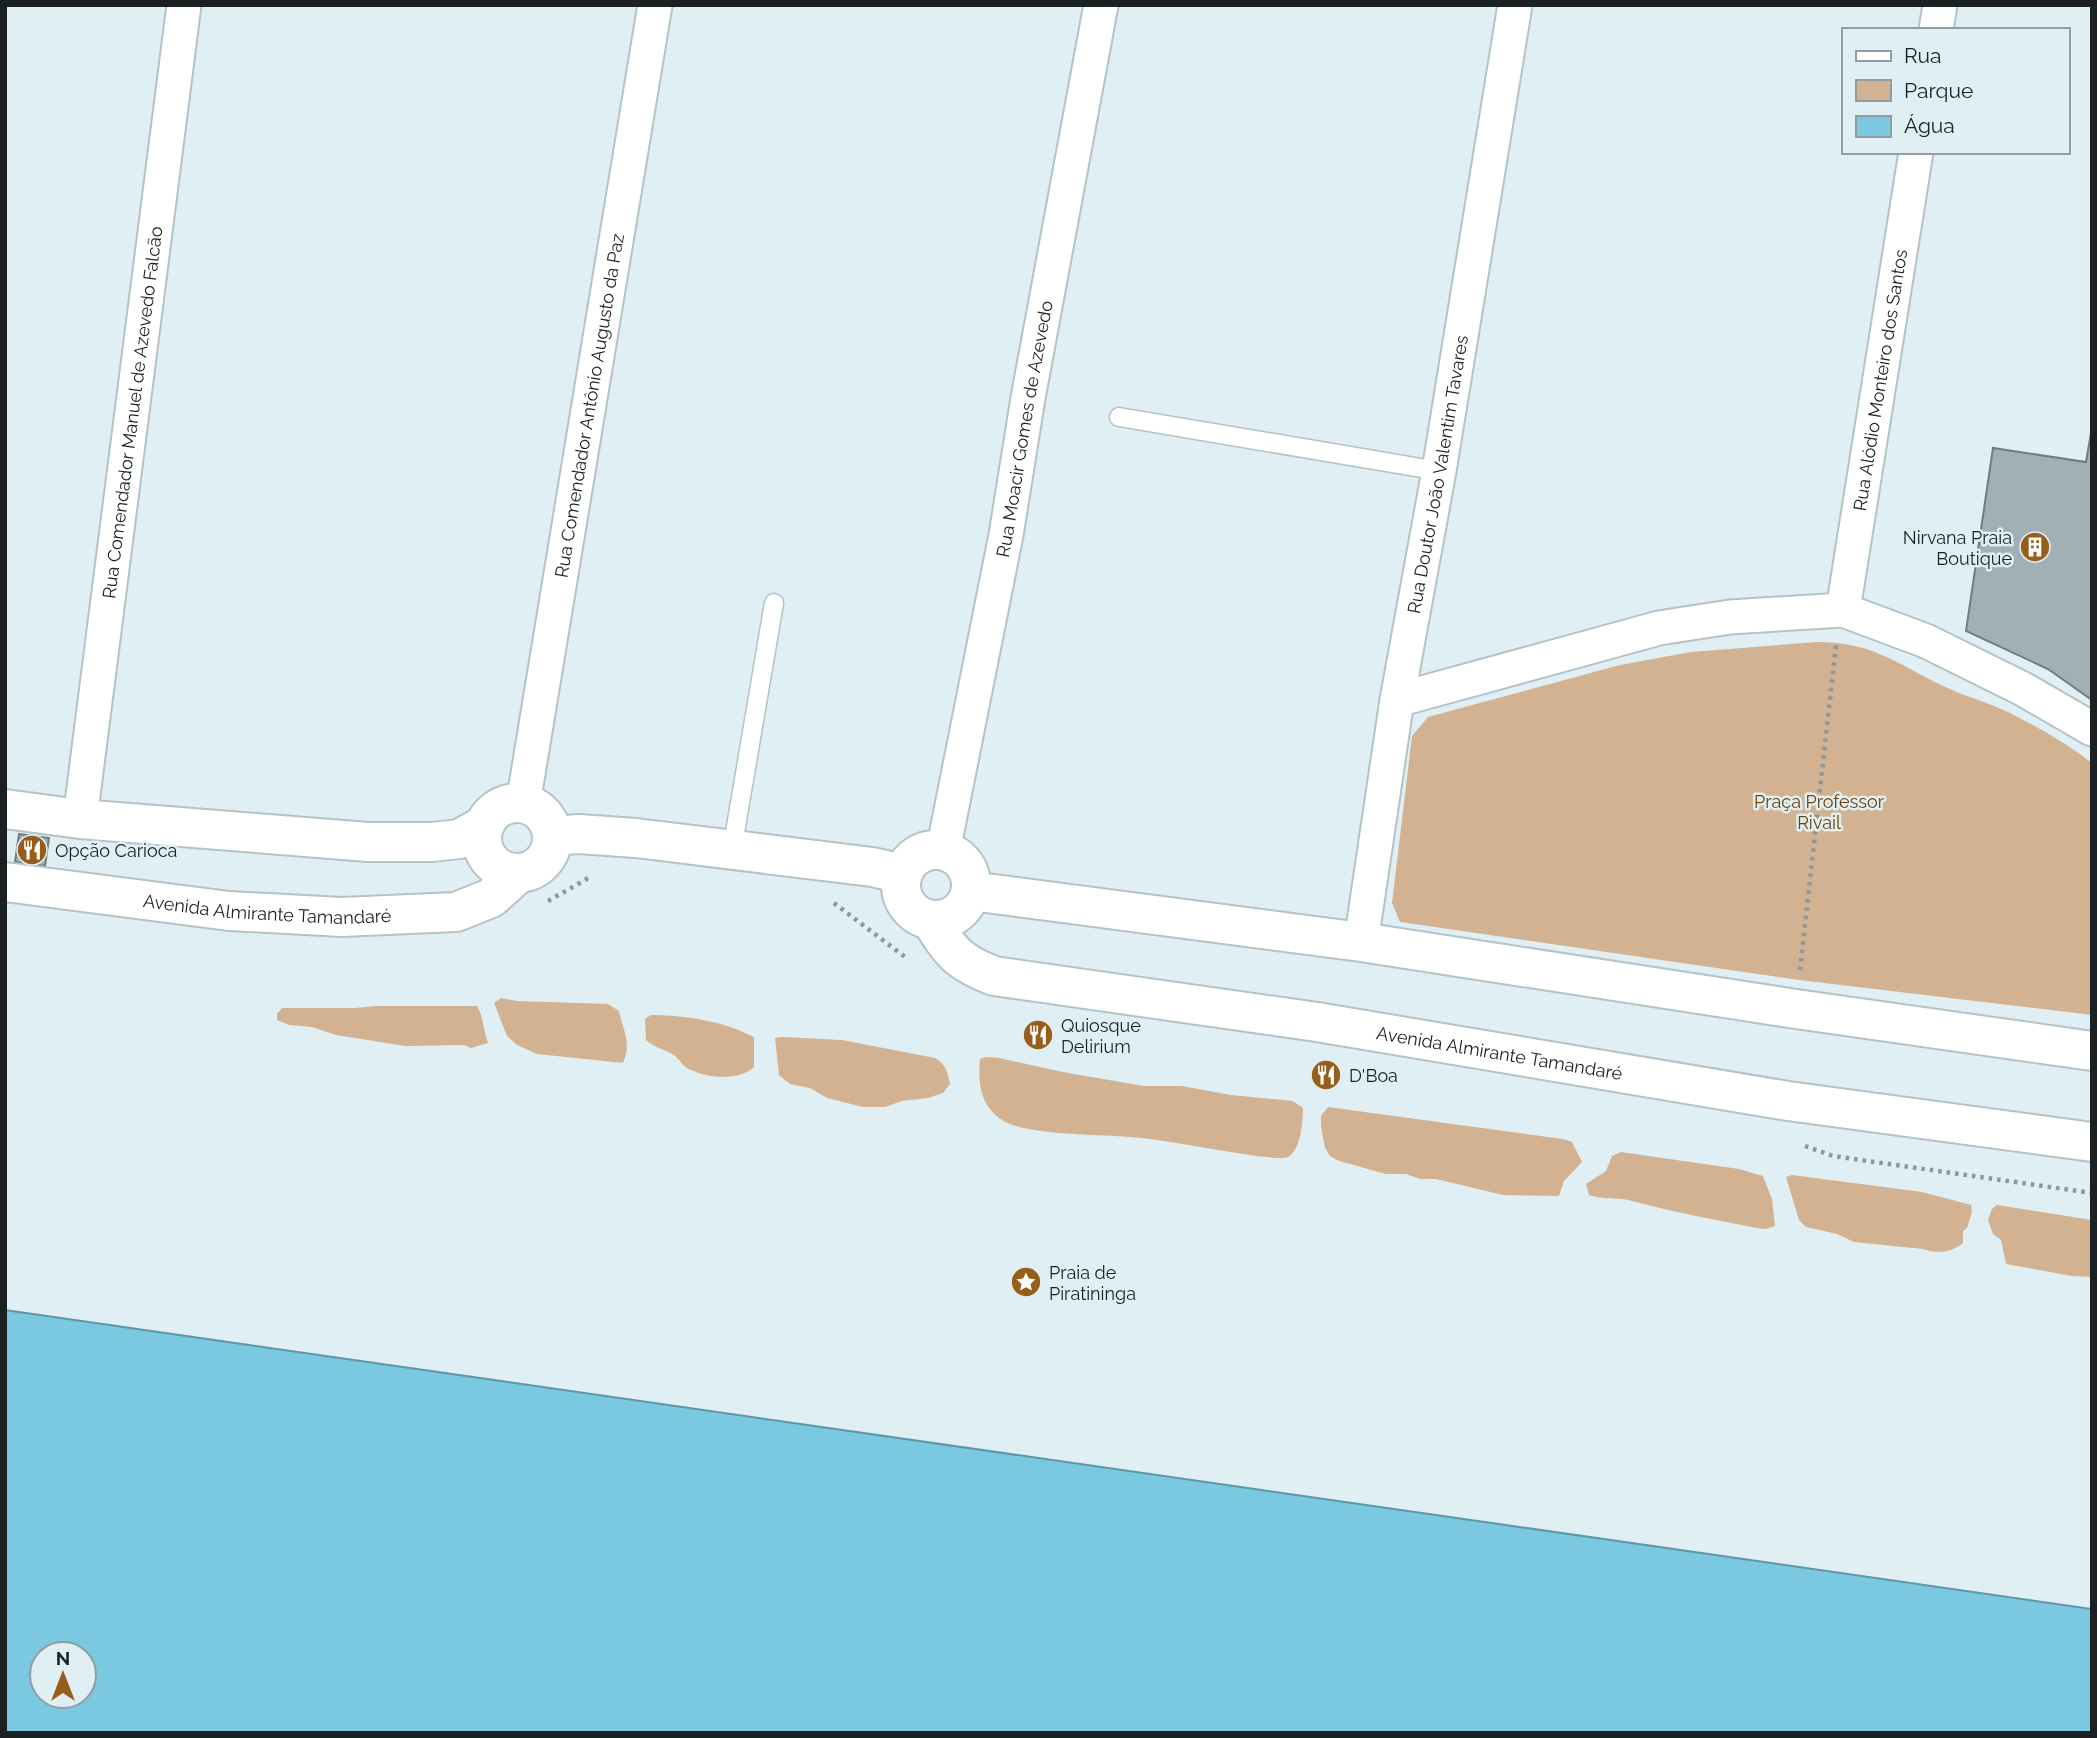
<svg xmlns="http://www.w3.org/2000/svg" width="2097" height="1738" font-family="Raleway,sans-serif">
  <rect width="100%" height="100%" fill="#dfeff4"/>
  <path fill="#d3b292" d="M1817,642C1872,642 1896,663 1943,686C1964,696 1987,702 2008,712C2038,727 2066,743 2092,763V1015L1799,980L1400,922L1392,903L1412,736L1428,717L1620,665L1691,652Z
    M501,998L517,1001L608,1004L619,1011C623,1031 632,1043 623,1063L537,1054L517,1045L507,1036L494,1003Z
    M377,1006H477C484,1018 483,1030 488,1043L471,1048L464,1045L405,1046L336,1035L312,1027L289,1025L277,1020V1014L282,1008H354Z
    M651,1015C685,1015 723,1021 754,1037V1067C738,1082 705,1078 687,1068C682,1065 679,1059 675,1056C666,1049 656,1049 646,1040L645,1019Z
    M782,1037L842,1040L935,1058C946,1064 948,1073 950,1084L943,1093L928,1098L902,1101L885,1107H863L827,1098L810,1088L790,1084L779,1075L775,1038Z
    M986,1057L999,1058L1068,1073L1144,1086H1182L1231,1095L1293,1101L1303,1108C1303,1121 1301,1150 1288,1157C1278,1162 1199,1146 1182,1144C1165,1141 1147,1138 1129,1137C1099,1134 1027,1136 1002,1120C980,1105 978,1083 980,1059Z
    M1328,1107L1563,1139L1572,1142L1582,1162L1564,1181L1559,1196L1503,1195L1436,1179H1420L1406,1174H1386L1339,1161L1330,1156L1325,1148L1321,1126V1116Z
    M1621,1152L1739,1169L1763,1176L1772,1199L1775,1226L1766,1229L1757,1228C1716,1220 1673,1212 1632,1201C1618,1197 1604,1200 1589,1195L1586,1184L1606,1171L1612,1156Z
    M1792,1175L1922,1192L1971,1205L1972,1212L1967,1228L1963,1231V1243C1951,1253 1937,1254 1923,1249L1854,1242L1837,1234L1806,1227L1799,1220L1786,1177Z
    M1997,1205L2092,1220V1277L2072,1276L2006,1264L2001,1240L1993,1234L1988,1220L1992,1209Z"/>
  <path fill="#7ac9e0" stroke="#5e97a7" stroke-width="2" fill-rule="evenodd" d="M5,1310L2092,1609V1733H5ZM42,1654H84V1696H42Z"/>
  <path fill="#a0b0b5" stroke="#6f7e82" stroke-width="2" d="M2091,433H2092V700L2048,669L1966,631L1993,448L2086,462Z
    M19,834L49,838L45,866L15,862Z"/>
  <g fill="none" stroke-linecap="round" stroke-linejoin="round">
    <g stroke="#b3c3c8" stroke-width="21">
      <path id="lane" d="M1119,417L1439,471
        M732,850L774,603"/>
    </g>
    <g stroke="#b3c3c8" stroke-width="37">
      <g id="street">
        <path d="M1936,30L1940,5"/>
        <path id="s1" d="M1843,610L1916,152"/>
        <path d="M1397,700L1659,628L1730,617L1843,610L1926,641L2023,689L2092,729"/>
        <path id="s2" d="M523,804L655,5"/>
        <path id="s3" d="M80,819L184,5"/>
        <path id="s4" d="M943,851L1006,535L1028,398L1101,5"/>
        <path id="s5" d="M1361,942L1397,700L1439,471L1515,5"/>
      </g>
    </g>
    <g stroke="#b3c3c8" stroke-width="42">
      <g id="secondary">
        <circle cx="517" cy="838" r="35"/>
        <path d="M5,809L80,819L368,842H432L459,839L485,825"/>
        <path d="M552,836L579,834L636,838L872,867L903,874"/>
        <circle cx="936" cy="885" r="35"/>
        <path id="s6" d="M5,882L229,911L342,917L456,912L491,898L519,873"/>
        <path d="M971,891L1361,942L1796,1009L2092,1051"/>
        <path id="s7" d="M931,920C951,953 958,962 994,976L1317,1022L1788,1101L2092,1142"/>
      </g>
    </g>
    <path stroke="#8b979a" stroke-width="4.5" stroke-dasharray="3.5 5" stroke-linecap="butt" d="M548,901L592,876
      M834,903L905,957
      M1800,970L1836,645
      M1805,1146L1833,1156L2092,1193"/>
    <use href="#lane" stroke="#fff" stroke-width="18"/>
    <use href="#street" stroke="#fff" stroke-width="33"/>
    <use href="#secondary" stroke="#fff" stroke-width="38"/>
  </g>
  <defs>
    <g id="building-disc" transform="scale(1.575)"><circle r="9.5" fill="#965e1a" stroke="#dfeff4"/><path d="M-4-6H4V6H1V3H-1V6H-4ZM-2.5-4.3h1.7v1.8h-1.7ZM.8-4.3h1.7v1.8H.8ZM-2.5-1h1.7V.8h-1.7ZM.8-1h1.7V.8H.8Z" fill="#fff"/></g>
    <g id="restaurant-disc" transform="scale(1.575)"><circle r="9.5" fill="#965e1a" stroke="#dfeff4"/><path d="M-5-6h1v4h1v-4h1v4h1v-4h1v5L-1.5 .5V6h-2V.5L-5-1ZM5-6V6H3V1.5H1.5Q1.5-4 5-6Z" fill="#fff"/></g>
    <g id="sight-disc" transform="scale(1.575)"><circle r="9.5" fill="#965e1a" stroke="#dfeff4"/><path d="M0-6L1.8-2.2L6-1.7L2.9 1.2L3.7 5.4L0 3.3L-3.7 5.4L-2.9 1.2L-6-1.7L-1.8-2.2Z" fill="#fff"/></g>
  </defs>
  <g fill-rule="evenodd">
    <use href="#building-disc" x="2035" y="547"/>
    <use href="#restaurant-disc" x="32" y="850"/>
    <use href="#restaurant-disc" x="1038" y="1035"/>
    <use href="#restaurant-disc" x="1326" y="1075"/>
    <use href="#sight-disc" x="1026" y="1282"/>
  </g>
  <g text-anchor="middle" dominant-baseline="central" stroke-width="5" stroke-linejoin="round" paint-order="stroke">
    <g font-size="18" fill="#1b2123" stroke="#dfeff4">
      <text stroke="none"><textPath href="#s1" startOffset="233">Rua Alódio Monteiro dos Santos</textPath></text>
      <text stroke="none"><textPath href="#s2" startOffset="404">Rua Comendador Antônio Augusto da Paz</textPath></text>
      <text stroke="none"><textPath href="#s3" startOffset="410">Rua Comendador Manuel de Azevedo Falcão</textPath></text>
      <text stroke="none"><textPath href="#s4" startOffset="430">Rua Moacir Gomes de Azevedo</textPath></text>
      <text stroke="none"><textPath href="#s5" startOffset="474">Rua Doutor João Valentim Tavares</textPath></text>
      <text stroke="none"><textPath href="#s6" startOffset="264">Avenida Almirante Tamandaré</textPath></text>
      <text stroke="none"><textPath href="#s7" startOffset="598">Avenida Almirante Tamandaré</textPath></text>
    </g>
    <g font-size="18" fill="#1b2123" stroke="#dfeff4" text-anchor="start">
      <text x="2012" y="537" text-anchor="end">Nirvana Praia<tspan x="2012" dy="21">Boutique</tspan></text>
      <text x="55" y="850">Opção Carioca</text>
      <text x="1061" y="1025">Quiosque<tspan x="1061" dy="21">Delirium</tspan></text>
      <text x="1349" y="1075">D'Boa</text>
      <text x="1049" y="1272">Praia de<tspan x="1049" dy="21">Piratininga</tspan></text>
    </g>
    <g font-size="18" fill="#6f4206" stroke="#dfeff4">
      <text x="1819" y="801">Praça Professor<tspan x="1819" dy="21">Rivail</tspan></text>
    </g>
  </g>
  <rect width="2097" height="1738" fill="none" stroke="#1b2123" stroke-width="14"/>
  <rect x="1842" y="28" width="228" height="126" fill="#dfeff4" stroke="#919da0" stroke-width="2"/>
  <rect x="1856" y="51" width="35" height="10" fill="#ffffff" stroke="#919da0" stroke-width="2"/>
  <text x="1904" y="63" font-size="21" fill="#1b2123">Rua</text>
  <rect x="1856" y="80" width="35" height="21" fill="#d3b292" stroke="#919da0" stroke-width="2"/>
  <text x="1904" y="98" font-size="21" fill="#1b2123">Parque</text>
  <rect x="1856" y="116" width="35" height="21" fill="#7ac9e0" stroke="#919da0" stroke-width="2"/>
  <text x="1904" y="133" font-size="21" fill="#1b2123">Água</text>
  <g transform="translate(63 1675)"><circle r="33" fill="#dfeff4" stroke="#919da0" stroke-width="2"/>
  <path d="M0-5L12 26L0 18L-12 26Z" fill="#965e1a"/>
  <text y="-10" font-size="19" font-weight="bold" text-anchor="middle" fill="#1b2123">N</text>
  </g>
</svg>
